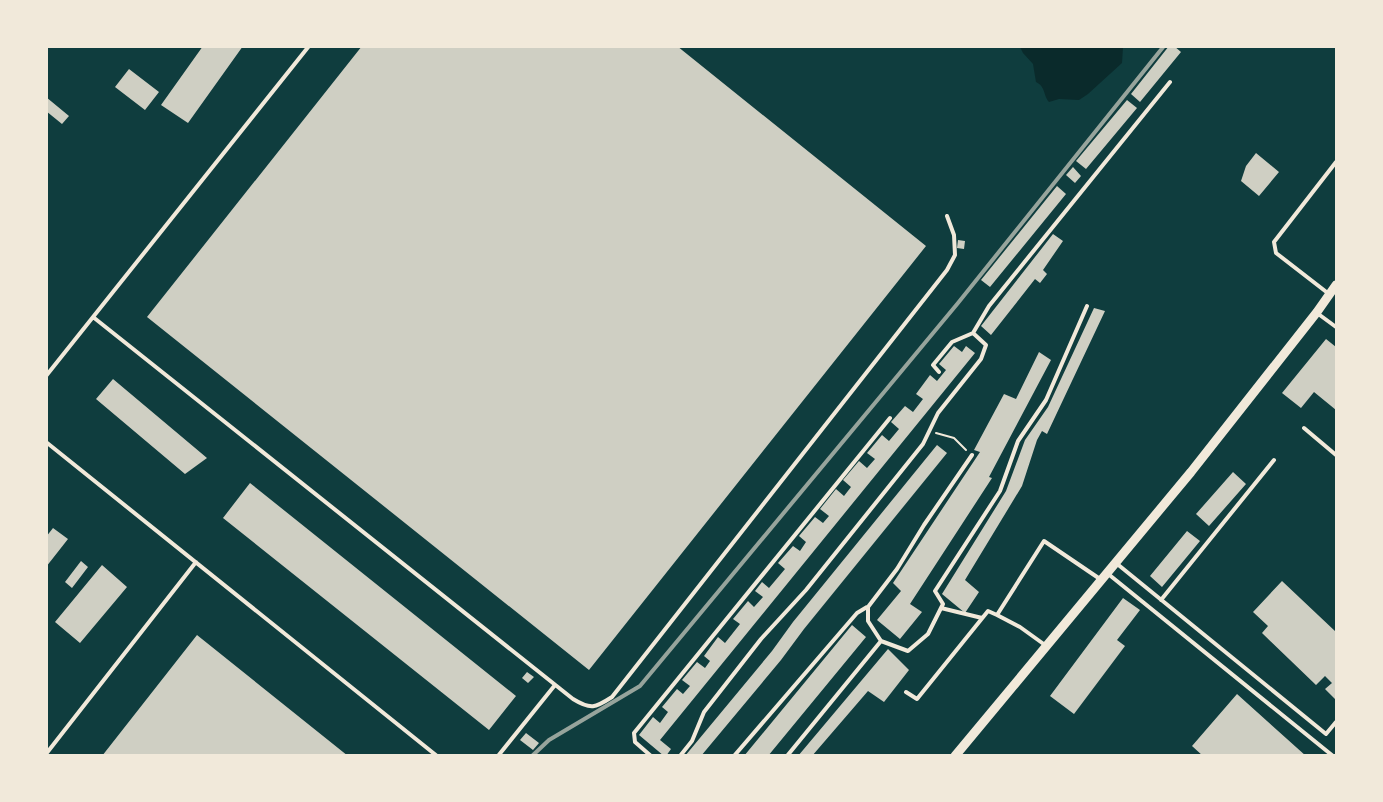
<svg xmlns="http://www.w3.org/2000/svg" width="1383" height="802" font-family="'DejaVu Sans',sans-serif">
  <rect width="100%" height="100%" fill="#0f3d3e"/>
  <path fill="#0a2a2b" d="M1020,47H1123L1122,63L1088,94L1079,100L1059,99L1049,102C1043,95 1046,87 1036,82L1033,64L1023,53Z"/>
  <path fill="#cfcfc3" d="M203,46H243L188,123L161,105Z
    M362,46H677L926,246L589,670L147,317Z
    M1169,46H1174L1181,52L1140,102L1131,94Z
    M129,69L159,92L145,110L115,87Z
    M46,97L69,116L62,124L46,111Z
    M1127,100L1137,108L1086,169L1076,161Z
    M1256,153L1279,172L1259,196L1241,181L1246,166Z
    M1073,167L1081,176L1075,183L1066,175Z
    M1057,186L1066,194L990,287L981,280Z
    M1053,234L1063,241L1043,270L1047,274L1040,283L1035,279L991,335L981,326Z
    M958,240L965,241L964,249L957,248Z
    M1094,308L1105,311L1047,434L1042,431L1037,440L1022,486L965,580L979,592L965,613L942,594L1006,491L1025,440L1048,407Z
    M1326,339L1336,347V410L1314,392L1301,408L1282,393Z
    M954,346L962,352L966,346L975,353L660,740L671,749L666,756H664L639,735L653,717L660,723L668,712L662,707L677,689L683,694L690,686L682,680L697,662L705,668L710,661L704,656L718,637L725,643L740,624L733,619L748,601L754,607L763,597L755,591L762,582L769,588L785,569L778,563L793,546L800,551L806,542L799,536L815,517L823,523L829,516L820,509L836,489L844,496L851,487L843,480L859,461L867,468L875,459L867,453L882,435L889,441L899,429L891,422L905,406L913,412L923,399L916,394L930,375L937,381L946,370L939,364Z
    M1039,352L1051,360L989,477L992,478L910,604L922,612L900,639L877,620L901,591L893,583L980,452L974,450L1004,394L1016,399Z
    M113,379L207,458L185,474L96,399Z
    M937,445L947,453L804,629L781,660L701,756H685L772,651L793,622Z
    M1233,472L1246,484L1209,526L1196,514Z
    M250,483L516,696L489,730L223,518Z
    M53,528L68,539L46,567V537Z
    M1187,531L1200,541L1162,587L1150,576Z
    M81,561L88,567L72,588L65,582Z
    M102,565L127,587L80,643L55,622Z
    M1282,581L1336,632V700L1325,689L1332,683L1325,676L1316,685L1262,633L1268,626L1253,612Z
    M1123,598L1140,610L1117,640L1125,646L1074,714L1050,696Z
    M852,625L866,637L768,756H744Z
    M197,635L348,756H102Z
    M888,649L909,670L884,702L868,691L812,756H798Z
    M527,672L534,677L528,683L522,678Z
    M1237,694L1306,756H1203L1192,746Z
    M526,733L539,743L533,750L520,740Z"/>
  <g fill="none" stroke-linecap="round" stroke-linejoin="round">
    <path stroke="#f1e9da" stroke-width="2" d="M936,433L954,438L966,450"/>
    <path stroke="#f1e9da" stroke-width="4" d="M1329,294L1276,253L1274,242L1336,162
      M1317,313L1336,327
      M93,317L573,699C591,710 595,708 612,697L947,270L955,255L954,235L947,216
      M939,372L933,365L952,342L973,333
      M46,376L309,46
      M1304,428L1336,455
      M46,442L437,756
      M1116,563L1326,734L1336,722
      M1107,573L1333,756
      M1161,600L1274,460
      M941,608L982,618
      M997,615L1020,627L1045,645
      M881,641L868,621V607L897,569L924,525L972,455
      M906,692L917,699L988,611L997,615L1044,541L1100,579
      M46,754L196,562
      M498,756L555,685
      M651,756L635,742L634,733L890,418
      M680,756L692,741L704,712L761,639L806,590L923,444L938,413L981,359L986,345L973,333L989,306L1170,82
      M734,756L857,613L867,607
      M787,756L881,641L908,651L928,634L943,604L935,591L1000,491L1018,441L1046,400L1087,306"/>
    <path stroke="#f1e9da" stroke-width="9" d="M955,756L1191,472L1317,312L1336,285"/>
    <path stroke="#97a49c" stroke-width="4" d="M532,756L549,740L640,686L958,303L1164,46"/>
  </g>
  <rect width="1383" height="802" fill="none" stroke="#f1e9da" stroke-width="96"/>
</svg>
